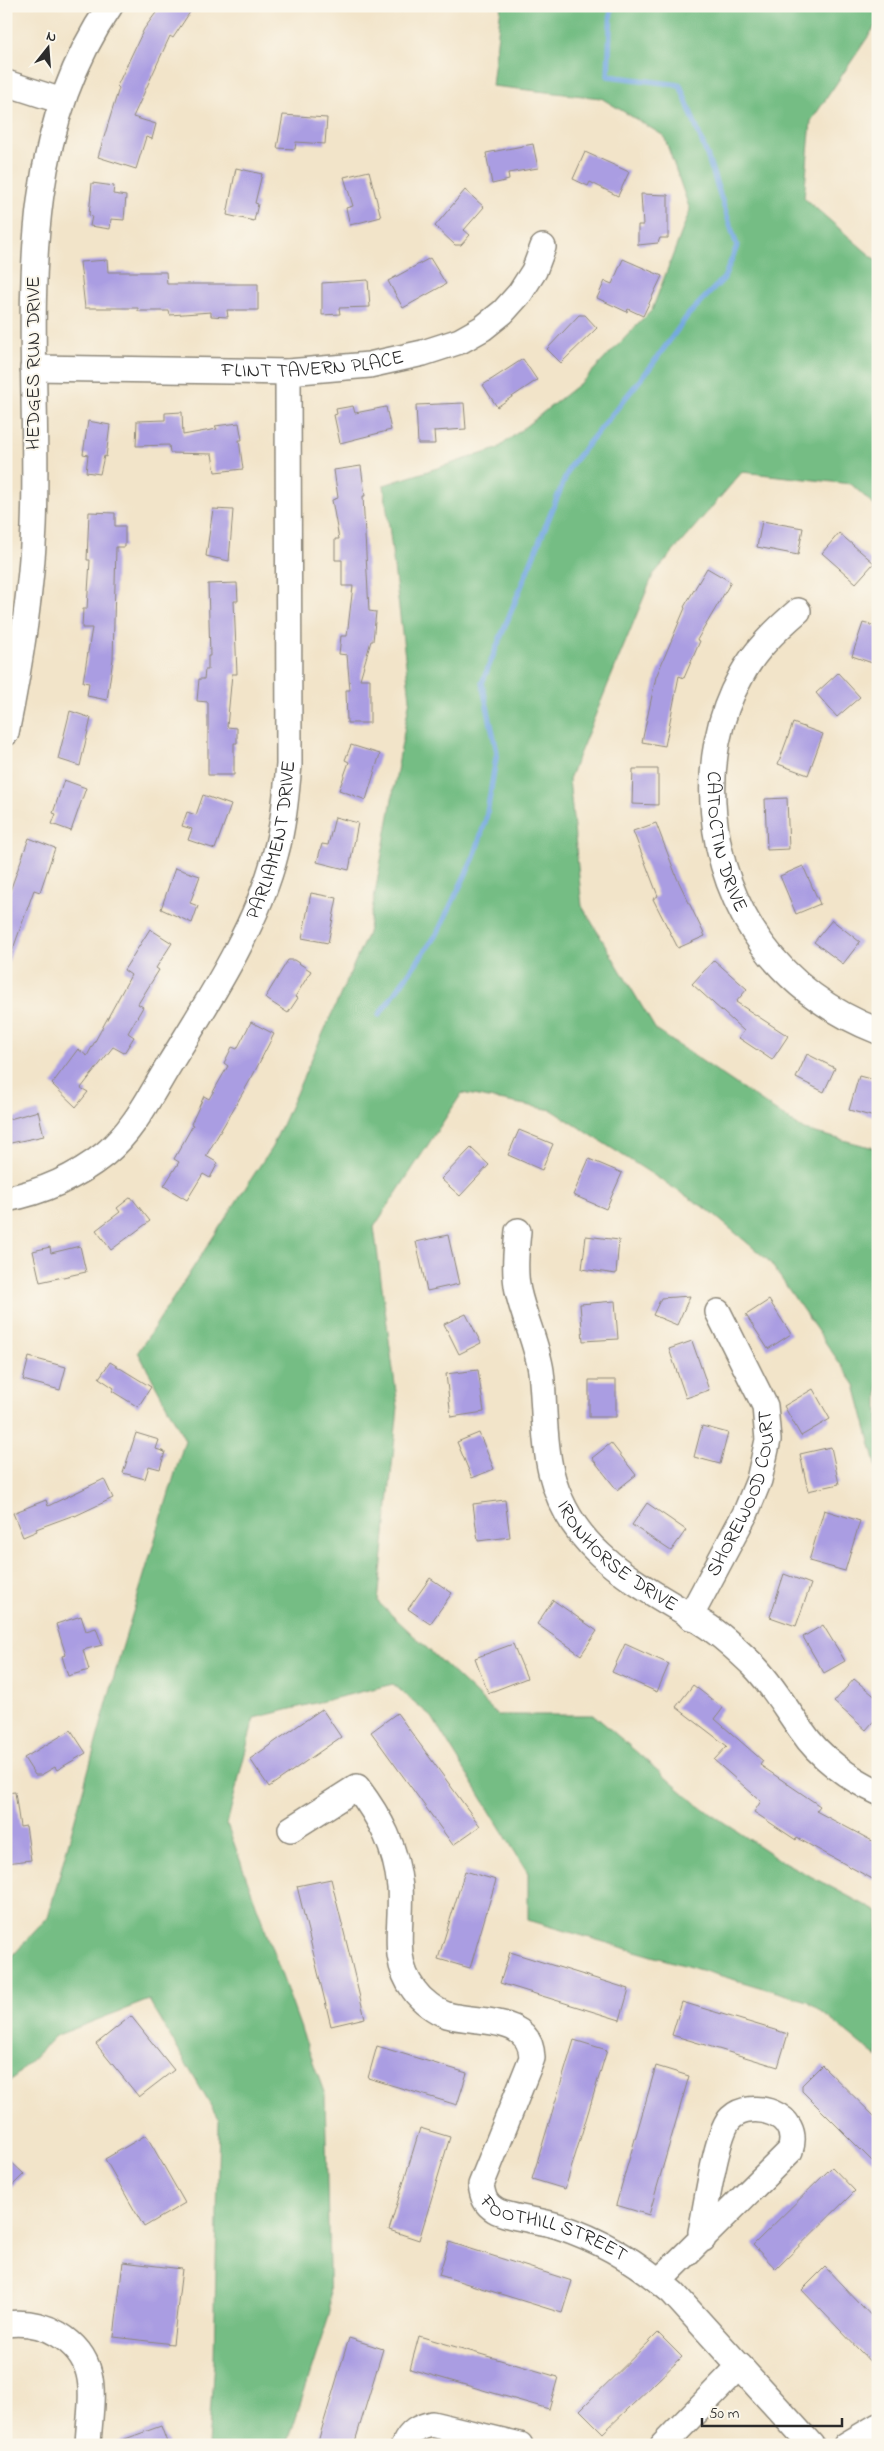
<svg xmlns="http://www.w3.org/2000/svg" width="884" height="2451" font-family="'Indie Flower',sans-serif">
  <rect width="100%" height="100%" fill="#fbf7ec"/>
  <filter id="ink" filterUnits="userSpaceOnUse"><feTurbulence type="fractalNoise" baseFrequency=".02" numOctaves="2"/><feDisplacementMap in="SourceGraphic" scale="10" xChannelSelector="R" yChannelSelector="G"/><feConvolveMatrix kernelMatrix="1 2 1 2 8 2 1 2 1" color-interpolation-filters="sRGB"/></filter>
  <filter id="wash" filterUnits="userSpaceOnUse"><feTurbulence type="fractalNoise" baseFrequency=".0096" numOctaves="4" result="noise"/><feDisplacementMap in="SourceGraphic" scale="20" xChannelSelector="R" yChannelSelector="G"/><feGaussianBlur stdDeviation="1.12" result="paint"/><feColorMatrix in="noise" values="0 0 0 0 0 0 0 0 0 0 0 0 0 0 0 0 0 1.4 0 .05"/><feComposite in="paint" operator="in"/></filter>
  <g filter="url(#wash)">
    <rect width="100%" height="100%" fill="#f2e4c9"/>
    <path fill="#74bd84" stroke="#507458" d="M501,6H878V22L811,121L804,198L878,262V509L851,484L742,472L653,575L569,779L582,906L656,1030L804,1130L878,1149V1472L855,1385L769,1261L708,1210L552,1110L462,1093L374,1227L398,1407L378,1602L498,1715H594L695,1803L780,1860L878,1912V2058L808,2001L528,1920V1873L432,1717L393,1684L254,1718L227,1824L325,2095L330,2312L287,2445H208L214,2361L219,2120L149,2000L55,2036L6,2086V1963L48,1917L120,1655L185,1440L138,1352L272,1147L368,933L410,698L384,485L497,449L584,380L652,310L690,210L664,136L601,98L492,86Z"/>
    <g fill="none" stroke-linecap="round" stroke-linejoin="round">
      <path stroke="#75a9e1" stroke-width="5.5" d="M379,1015L437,934L474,857L486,819L497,752L482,683L570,466L649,369L688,315L724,278L737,246L707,155L680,85L608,76L611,6"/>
    </g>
    <g id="blocks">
      <path fill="#aa9de2" d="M161,6H194L173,38L170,36L133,117L156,124L152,139L146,137L136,169L98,157L119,88L117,86L144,29Z
        M283,115L327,118L325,144L296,142L295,149L277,148Z
        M533,144L538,168L508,173L509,180L492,184L486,153Z
        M585,152L629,172L618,196L590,182L588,186L573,179Z
        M236,168L262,174L255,203L258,204L254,221L227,215Z
        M369,171L381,217L350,225L346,208L353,206L344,177Z
        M92,183L114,186L113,194L126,196L124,220L111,219L110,229L90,226L92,216L89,215Z
        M465,190L484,207L464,230L470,235L461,245H455L435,226Z
        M641,194L668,195V238H660L658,243L638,245V225H643Z
        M430,258L446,284L403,308L388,281Z
        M623,259L662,276L643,316L628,309L627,312L597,298L605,281L612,284Z
        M107,260L108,272H166L167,284H258V310H227L228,317L211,316V312L170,315L169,311H138V308H85L80,262Z
        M368,280L370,307L339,308L340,314L322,315V283Z
        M579,315H585L597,328L561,363L547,349Z
        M523,359L537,380L497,407L483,385Z
        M464,403L466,429L434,431L435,444H418L416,405Z
        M353,406L355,413L386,407L391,430L340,443L334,415L337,414L336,409Z
        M182,412L183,435L217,429L215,426L239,423L242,440H239L243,469L215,472L212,454L170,453L169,445L136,446L137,421L165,420V413Z
        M88,421L110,425L106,457L104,456L100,474L86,472L88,455L83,454Z
        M361,466L365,496H363L369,611L376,612L373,641H371L360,679H370V723H347L346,690H350L347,655L339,654L341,636H347L353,586H342V560H335V539H339L332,500L338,498L334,470Z
        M213,509L233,510L229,561L206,556Z
        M89,512L115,513V526H125V547H116L113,659L107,700L87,696L89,683L83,682L92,628H82L83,609H87L90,560H87Z
        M762,521L803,528L798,555L757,547Z
        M839,533L874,563L856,583L822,553Z
        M707,568L731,582L697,640L700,641L684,678L679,676L665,746L642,742L656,677L685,608L684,607Z
        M237,583L238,601H234L237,674H232L227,727L237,728V743H234V775H208V702L197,701L199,679H204L205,670H208V656H210L208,584Z
        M863,623L878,627V665L852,656Z
        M838,673L860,697L837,717L816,693Z
        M70,711L91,718L80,766L58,759Z
        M793,723L823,734L808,775L778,764Z
        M351,745L380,754L366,800L339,790L349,762L345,760Z
        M633,769H658V805L632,804Z
        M64,780L86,788L71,831L52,824L56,814L53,813Z
        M203,795L231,805L215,849L188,840L192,829L182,826L187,812L196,815Z
        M787,798L789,849L767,850L765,799Z
        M335,817L358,823L349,870L317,862L322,844L328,845Z
        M656,823L677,878L705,936L678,948L653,899L658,896L633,831Z
        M29,838L55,848L40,892L34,890L8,963L6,962V902Z
        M803,866L820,904L796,914L780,876Z
        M175,868L200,876L190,903L198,906L192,923L161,909Z
        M311,893L337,898L328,943L302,938Z
        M832,920L860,942L843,964L814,942Z
        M150,929L172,943L156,968L159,970L138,1004L143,1007L128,1033L134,1037L124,1053L113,1047L81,1088L88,1092L76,1107L52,1084L78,1049L87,1056L131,975L124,970Z
        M288,960H294L311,971L295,997L298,998L288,1013L265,998Z
        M714,960L747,989L736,1002L788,1036L772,1060L739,1038L744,1031L692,984Z
        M251,1022L274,1034L252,1077L206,1156L218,1163L210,1178L203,1174L187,1200L164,1186L179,1162L174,1159L193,1125L191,1124L204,1096L209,1099L228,1066L224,1063L232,1047L237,1049Z
        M807,1054L835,1068L824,1092L796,1078Z
        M859,1076L878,1081V1118L849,1110Z
        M38,1111L44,1136L6,1144V1120Z
        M519,1130L553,1144L542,1170L508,1155Z
        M471,1148L489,1165L460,1196L441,1179Z
        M589,1159L622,1173L606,1209L573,1195Z
        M131,1197L150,1221L111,1250L96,1230L120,1212L117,1208Z
        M448,1235L459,1284L427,1291L416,1242Z
        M586,1236L619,1240L616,1274L582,1269Z
        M80,1246L86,1272L40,1282L33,1251L50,1247L51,1253Z
        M690,1296L677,1325L653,1315L661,1298Z
        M769,1300L791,1334L768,1349L746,1315Z
        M615,1301L618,1339L583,1341L580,1304Z
        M466,1314L481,1343L459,1354L444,1324Z
        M692,1341L709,1390L686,1398L669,1349Z
        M29,1357L66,1367L60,1390L23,1380Z
        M110,1362L151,1387L138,1407L112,1391L114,1388L99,1378Z
        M478,1370L484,1412L451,1417L446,1374Z
        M589,1380H616V1417H589Z
        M813,1389L830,1419L801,1436L784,1406Z
        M702,1426L728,1433L720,1464L694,1457Z
        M136,1433L159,1440L156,1449L165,1452L160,1469L149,1466L145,1479L123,1473Z
        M479,1433L494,1469L472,1478L457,1442Z
        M611,1443L636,1475L617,1490L592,1458Z
        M831,1447L839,1484L808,1491L800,1454Z
        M104,1479L113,1498L75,1516L74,1515L36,1529L37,1531L23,1537L13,1513L46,1500L48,1506Z
        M505,1500L510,1537L478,1541L473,1504Z
        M647,1503L686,1530L671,1551L632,1525Z
        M824,1510L860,1521L845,1571L809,1561Z
        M784,1574L811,1584L796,1626L770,1617Z
        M430,1578L452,1593L430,1624L408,1609Z
        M553,1600L597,1631L581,1655L537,1624Z
        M81,1616L86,1631L96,1628L102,1645L83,1650L89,1670L68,1676L62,1656L66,1655L56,1624Z
        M823,1625L845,1661L824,1673L803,1637Z
        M513,1644L527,1678L488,1693L475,1658Z
        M625,1644L669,1664L657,1692L612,1672Z
        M854,1679L878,1699V1716L866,1730L834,1702Z
        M693,1685L723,1708L715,1719L763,1761L760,1765L820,1806L816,1811L878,1844V1882L797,1838L796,1840L754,1812L761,1801L714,1760L727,1746L676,1707Z
        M322,1709L341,1737L269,1787L250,1759Z
        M397,1713L480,1826L453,1845L371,1732Z
        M71,1730L86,1753L57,1770L55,1767L41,1775H35L24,1758Z
        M15,1792L20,1827L26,1826L31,1860L6,1863V1793Z
        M465,1871L496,1880L470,1968L438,1959Z
        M331,1879L365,2018L331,2026L297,1886Z
        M510,1952L629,1989L620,2020L500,1983Z
        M682,2002L788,2034L778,2067L672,2035Z
        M131,2016L174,2070L139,2097L96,2044Z
        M574,2040L607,2050L565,2189L532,2179Z
        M377,2046L467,2073L457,2105L368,2078Z
        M822,2065L878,2120V2167L802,2091V2085Z
        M656,2066L689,2076L649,2215L616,2205Z
        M420,2128L450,2137L419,2240L389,2230Z
        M146,2135L185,2203L144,2227L105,2159Z
        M6,2157L24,2174L6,2192Z
        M832,2167L855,2191L776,2269L753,2245Z
        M449,2242L572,2281L562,2313L439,2275Z
        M123,2262L182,2269L173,2344L114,2337Z
        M825,2267L878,2323V2370L802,2290Z
        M658,2333L682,2357L603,2433L580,2410Z
        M419,2336L558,2377L549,2409L410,2369Z
        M349,2338L383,2349L354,2445H317Z
        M161,2426L168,2445H115L114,2443Z"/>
    </g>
  </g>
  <g filter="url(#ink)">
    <use href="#blocks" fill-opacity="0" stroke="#8e887a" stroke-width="1"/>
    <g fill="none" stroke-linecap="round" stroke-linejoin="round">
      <g stroke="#8e887a" stroke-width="28">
        <g id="minor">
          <path d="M6,83L62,101"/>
          <path id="s1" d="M33,368L288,372L369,365L423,353L460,341L483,328L503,312L520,293L534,271L543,247"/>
          <path id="s2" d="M798,611C776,630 755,650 741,676C695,757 707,870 762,944C791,984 832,1013 878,1031"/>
          <path d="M6,733C20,665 31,597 34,527C41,352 4,160 110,6"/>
          <path id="s3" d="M6,1199C43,1192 76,1177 105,1154C134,1130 150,1096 169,1065C209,1000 258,925 276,852C284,823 286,794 289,765L288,372"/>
          <path id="s4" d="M518,1231C516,1251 514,1272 518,1291C524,1318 537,1344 541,1371C545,1405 543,1439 551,1472C571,1554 639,1584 704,1624C722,1635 737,1650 753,1665C773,1685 785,1708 802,1731C819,1757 850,1779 878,1792"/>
          <path id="s5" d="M690,1617L746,1512L759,1480L768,1440L765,1406L718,1312"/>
          <path id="s6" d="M291,1829L357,1787C381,1819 396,1847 400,1887C403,1923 390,1959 414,1990C421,2000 435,2011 447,2015C477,2024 531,2014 532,2058L481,2185C483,2197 485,2204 495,2210C506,2217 543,2221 558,2226C601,2240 639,2263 673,2293L811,2445"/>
          <path d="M659,2281L790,2151C803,2113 751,2099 731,2118C716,2132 706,2209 701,2232L703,2239"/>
          <path d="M6,2324C24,2322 43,2325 58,2334C103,2361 90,2400 88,2445"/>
          <path d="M404,2445C410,2432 418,2427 432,2424L520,2445"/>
          <path d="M663,2445L740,2366"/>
          <path d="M846,2445L878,2426"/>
        </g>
      </g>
      <use href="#minor" stroke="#fff" stroke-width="25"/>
    </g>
  </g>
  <g text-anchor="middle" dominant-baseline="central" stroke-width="4" stroke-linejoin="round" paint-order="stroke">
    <g font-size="20" fill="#2b2b2b" stroke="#fbf7ec">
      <text stroke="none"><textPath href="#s1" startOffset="280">FLINT TAVERN PLACE</textPath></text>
      <text transform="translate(34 363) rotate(-90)">HEDGES RUN DRIVE</text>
      <text stroke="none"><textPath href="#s3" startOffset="470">PARLIAMENT DRIVE</textPath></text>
      <text stroke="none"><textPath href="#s2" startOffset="259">CATOCTIN DRIVE</textPath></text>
      <text stroke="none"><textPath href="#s5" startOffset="136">SHOREWOOD COURT</textPath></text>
      <text stroke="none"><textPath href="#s4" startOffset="356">IRONHORSE DRIVE</textPath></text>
      <text stroke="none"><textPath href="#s6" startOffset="670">FOOTHILL STREET</textPath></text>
    </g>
  </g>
  <rect width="884" height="2451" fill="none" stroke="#fbf7ec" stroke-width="25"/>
  <g transform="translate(48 48) rotate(17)" stroke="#fbf7ec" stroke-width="4" paint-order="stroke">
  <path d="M0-4L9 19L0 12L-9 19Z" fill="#2b2b2b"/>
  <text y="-8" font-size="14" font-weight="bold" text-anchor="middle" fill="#2b2b2b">N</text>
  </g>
  <path d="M702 2418v8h140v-8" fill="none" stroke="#2b2b2b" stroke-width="2.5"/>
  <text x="709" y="2418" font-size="15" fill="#2b2b2b" stroke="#fbf7ec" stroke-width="4" paint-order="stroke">50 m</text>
</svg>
